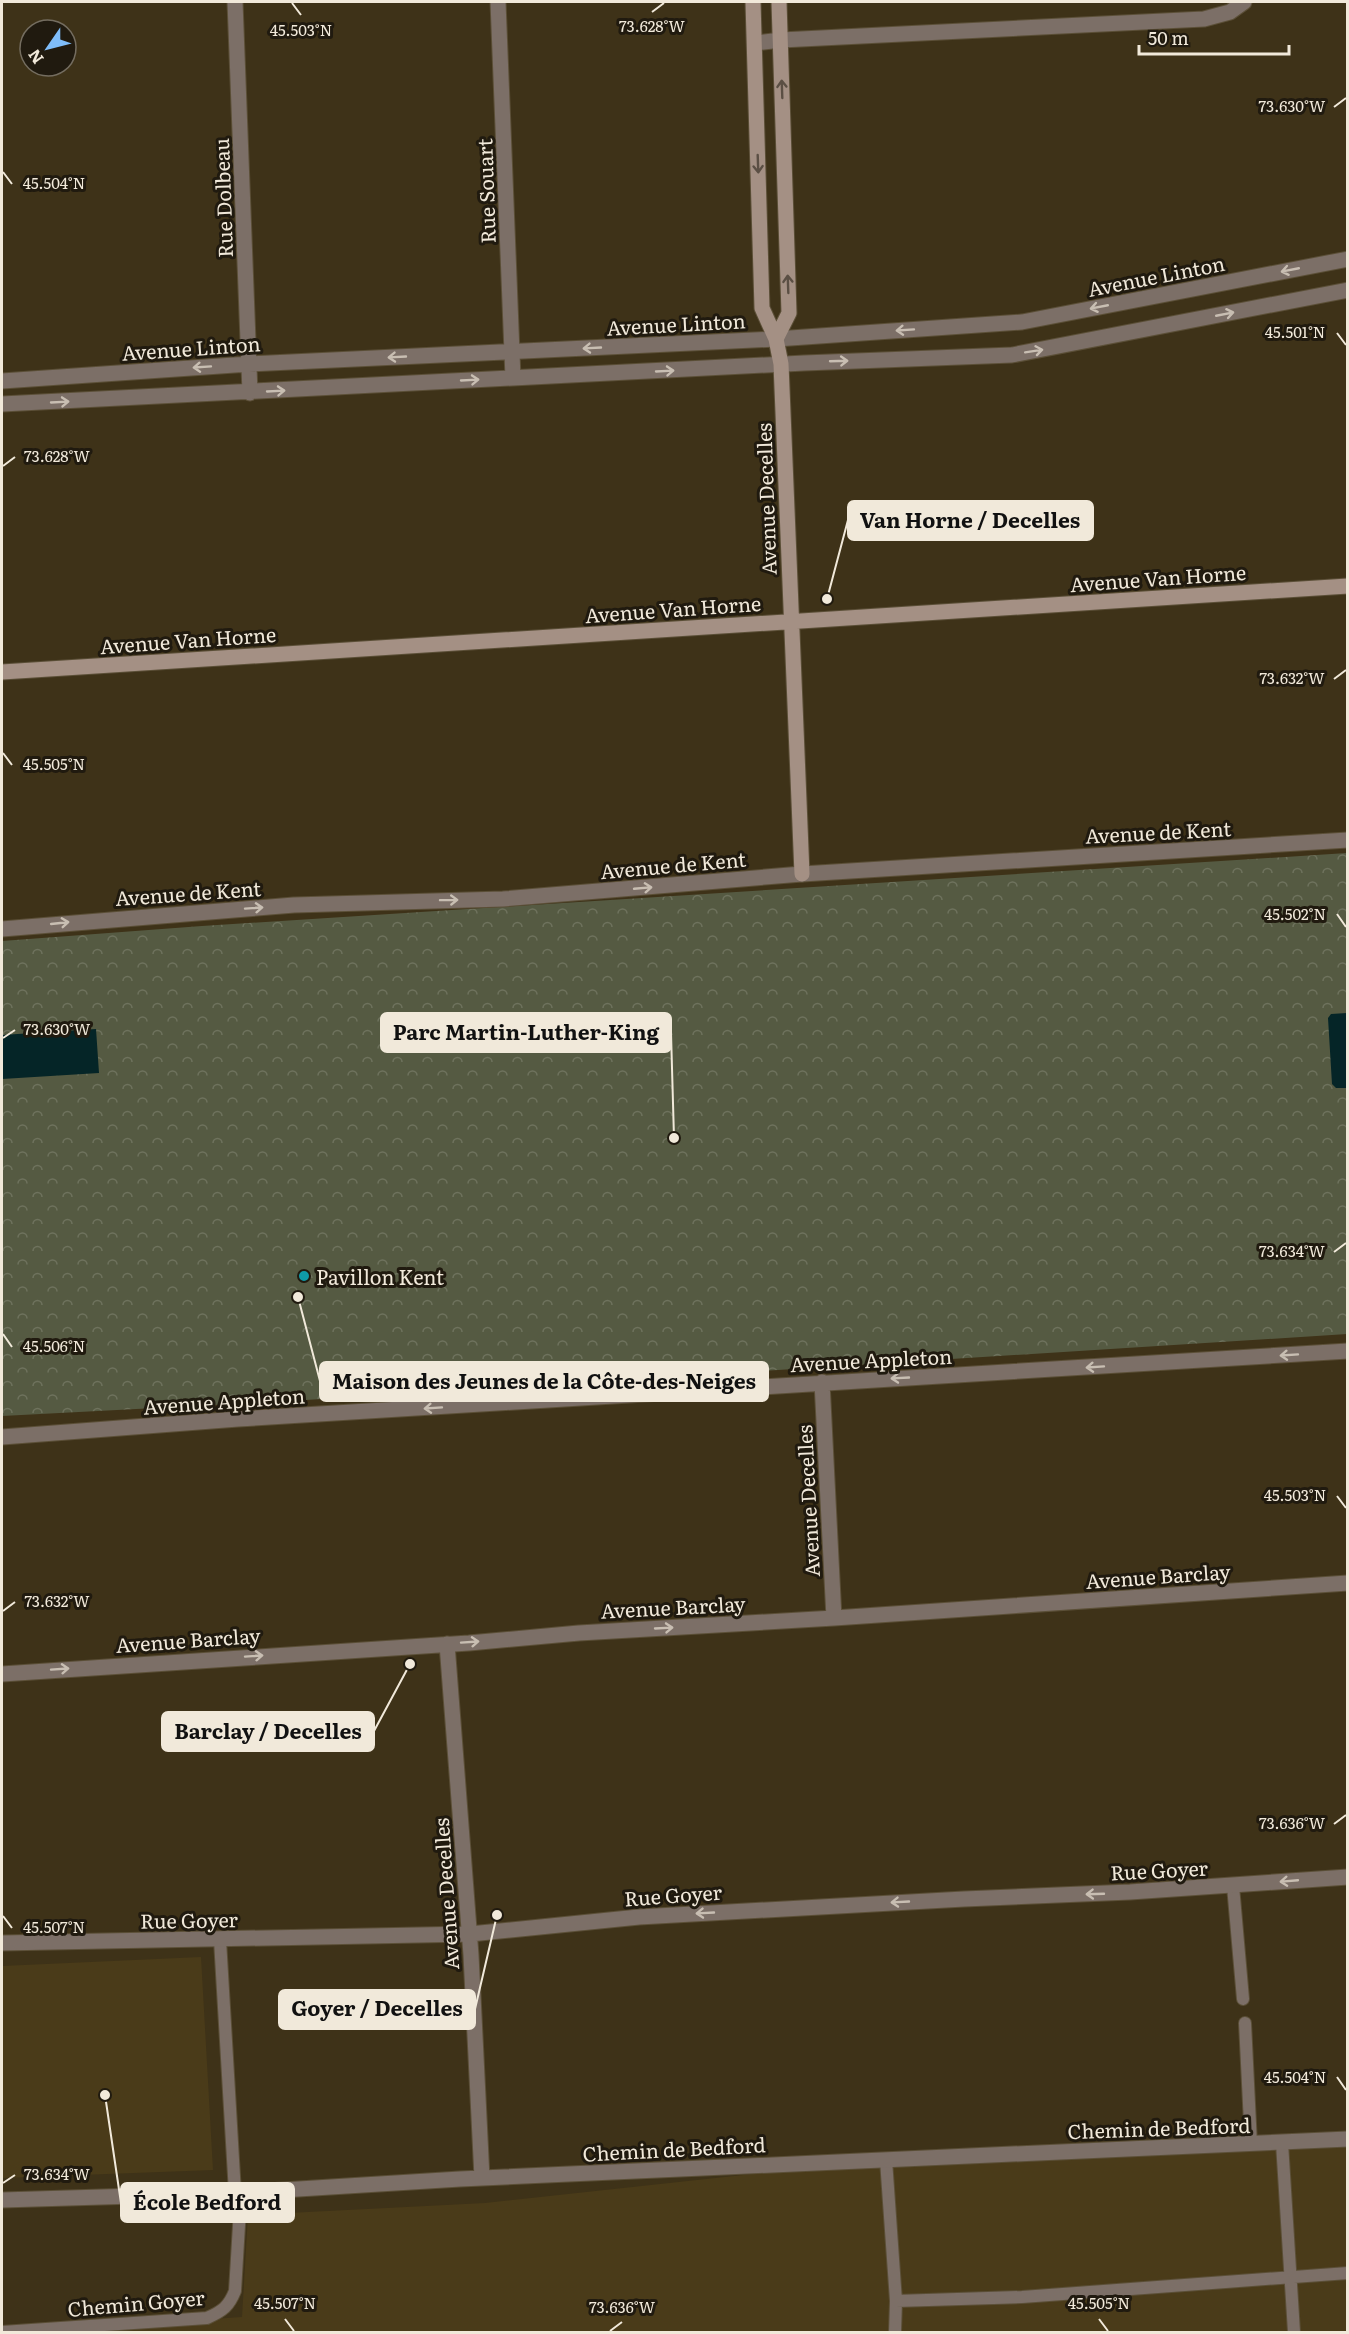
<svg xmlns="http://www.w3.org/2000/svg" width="1349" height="2334" font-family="Literata,serif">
  <defs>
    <pattern id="park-crowns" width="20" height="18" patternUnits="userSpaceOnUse" patternTransform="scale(1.5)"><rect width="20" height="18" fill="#555a42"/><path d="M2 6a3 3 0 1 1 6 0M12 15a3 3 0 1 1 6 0" fill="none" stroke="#6e725d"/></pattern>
  </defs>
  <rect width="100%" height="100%" fill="#3e3218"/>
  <path fill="#4a3b19" d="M201,1957L213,2170L2,2178V1966Z
    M1347,2138V2332H17L242,2317L248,2215L485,2203L882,2160Z"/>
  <path fill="url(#park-crowns)" d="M1347,853V1334L290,1401L2,1416V941L202,926Z"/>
  <path fill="#052527" d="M1347,1013V1088H1336L1332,1084L1328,1018L1331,1014Z
    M96,1029L99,1073L2,1079V1035Z"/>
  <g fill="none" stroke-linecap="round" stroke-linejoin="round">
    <g stroke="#5b4f37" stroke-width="14">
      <path id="lane" d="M1233,1886L1243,1999
        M220,1940L235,2193
        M1245,2023L1251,2144
        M1282,2143L1294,2332
        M886,2160L896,2301L895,2332
        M896,2301L1022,2297L1348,2273
        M2,2332L207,2318C223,2311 229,2306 235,2291L241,2192"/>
    </g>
    <g stroke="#5b4f37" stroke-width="17">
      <path id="street" d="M235,2L250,393
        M498,2L513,378
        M755,43L781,40L1204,19L1230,12L1244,2
        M2,381L249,364L776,339L1022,322L1348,259
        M2,404L804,363L1012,355L1348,290
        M2,929L294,905L503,899L802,874L1348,840
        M822,1382L834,1618
        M2,1437L238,1419L1348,1351
        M447,1644L471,1955L482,2178
        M2,1674L469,1643L579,1633L834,1618L1348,1583
        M2,1943L470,1934L639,1917L964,1899L1130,1892L1348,1877
        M2,2200L235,2193L460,2179L1348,2139"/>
    </g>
    <g stroke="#5b4f37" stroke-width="17">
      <path id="secondary" d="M753,2L762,308L776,339L781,364L802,874
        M776,339L789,313L779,2
        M2,672L1348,586"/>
    </g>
    <use href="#lane" stroke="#7c6f67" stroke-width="12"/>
    <use href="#street" stroke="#7c6f67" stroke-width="15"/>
    <use href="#secondary" stroke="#a49084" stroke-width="15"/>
  </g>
  <defs><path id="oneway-shaft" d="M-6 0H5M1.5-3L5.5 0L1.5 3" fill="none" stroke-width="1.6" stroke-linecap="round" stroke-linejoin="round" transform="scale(1.5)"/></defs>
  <g stroke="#5b4f44">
    <use href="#oneway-shaft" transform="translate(782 89) rotate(-92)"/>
    <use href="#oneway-shaft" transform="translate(758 164) rotate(88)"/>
    <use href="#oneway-shaft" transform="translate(788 284) rotate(-92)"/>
  </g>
  <g stroke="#c8beb2">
    <use href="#oneway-shaft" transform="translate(1290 270) rotate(169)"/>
    <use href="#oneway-shaft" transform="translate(1099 307) rotate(169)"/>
    <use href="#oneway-shaft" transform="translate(1225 314) rotate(-11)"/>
    <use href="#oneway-shaft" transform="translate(905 330) rotate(176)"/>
    <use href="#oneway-shaft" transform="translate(592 348) rotate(177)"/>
    <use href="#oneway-shaft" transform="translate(1034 351) rotate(-9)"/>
    <use href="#oneway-shaft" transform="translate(397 357) rotate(177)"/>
    <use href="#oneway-shaft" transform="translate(839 361) rotate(-2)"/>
    <use href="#oneway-shaft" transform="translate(202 367) rotate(176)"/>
    <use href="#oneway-shaft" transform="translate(665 371) rotate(-3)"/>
    <use href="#oneway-shaft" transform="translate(470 380) rotate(-3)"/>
    <use href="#oneway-shaft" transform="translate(276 391) rotate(-3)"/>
    <use href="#oneway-shaft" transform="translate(60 402) rotate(-3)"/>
    <use href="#oneway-shaft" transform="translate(643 888) rotate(-5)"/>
    <use href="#oneway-shaft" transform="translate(449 900) rotate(-1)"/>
    <use href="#oneway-shaft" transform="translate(254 908) rotate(-4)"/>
    <use href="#oneway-shaft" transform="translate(60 923) rotate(-6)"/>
    <use href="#oneway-shaft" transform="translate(1289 1355) rotate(176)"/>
    <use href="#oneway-shaft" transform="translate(1095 1367) rotate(176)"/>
    <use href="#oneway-shaft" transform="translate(900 1378) rotate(177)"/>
    <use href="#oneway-shaft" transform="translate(433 1408) rotate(176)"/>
    <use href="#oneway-shaft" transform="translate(664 1628) rotate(-3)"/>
    <use href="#oneway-shaft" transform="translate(470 1642) rotate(-4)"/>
    <use href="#oneway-shaft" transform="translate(254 1656) rotate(-4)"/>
    <use href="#oneway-shaft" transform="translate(60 1669) rotate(-4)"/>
    <use href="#oneway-shaft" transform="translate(1289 1881) rotate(175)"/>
    <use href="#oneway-shaft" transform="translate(1095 1894) rotate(178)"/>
    <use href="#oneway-shaft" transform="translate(900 1902) rotate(177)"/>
    <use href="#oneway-shaft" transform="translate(705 1913) rotate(177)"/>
  </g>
  <path fill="none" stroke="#f1e9da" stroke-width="2" d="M292,3L301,15M652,12L664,3M1334,107L1346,98M3,172L12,184M1337,333L1346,345M3,466L15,457M1334,679L1346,670M3,753L12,765M1337,914L1346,927M3,1038L15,1030M1334,1252L1346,1243M3,1334L12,1347M1337,1496L1346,1508M3,1611L15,1602M1334,1824L1346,1815M3,1916L12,1928M1337,2077L1346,2090M3,2183L15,2175M285,2319L294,2331M1099,2319L1108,2331M610,2331L622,2322"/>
  <circle fill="#0f9aa8" stroke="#201a0f" stroke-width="2" cx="304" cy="1276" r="6"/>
  <g text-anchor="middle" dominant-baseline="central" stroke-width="6" stroke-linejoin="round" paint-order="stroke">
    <g font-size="20" fill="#f1e9da" stroke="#201a0f">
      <text transform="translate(485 191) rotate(-92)">Rue Souart</text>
      <text transform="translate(222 198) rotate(-92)">Rue Dolbeau</text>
      <text transform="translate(1156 275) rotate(-11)">Avenue Linton</text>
      <text transform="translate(676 323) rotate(-3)">Avenue Linton</text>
      <text transform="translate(191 347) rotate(-4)">Avenue Linton</text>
      <text transform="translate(765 499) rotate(-92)">Avenue Decelles</text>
      <text transform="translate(1158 577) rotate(-4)">Avenue Van Horne</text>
      <text transform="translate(673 608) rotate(-4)">Avenue Van Horne</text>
      <text transform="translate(188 639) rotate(-4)">Avenue Van Horne</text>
      <text transform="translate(1158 831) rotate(-3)">Avenue de Kent</text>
      <text transform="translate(673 864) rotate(-5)">Avenue de Kent</text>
      <text transform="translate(188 892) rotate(-4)">Avenue de Kent</text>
      <text transform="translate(871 1359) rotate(-3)">Avenue Appleton</text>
      <text transform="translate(224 1400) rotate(-4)">Avenue Appleton</text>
      <text transform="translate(807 1501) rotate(-93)">Avenue Decelles</text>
      <text transform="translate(1158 1575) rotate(-4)">Avenue Barclay</text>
      <text transform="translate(673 1606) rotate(-3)">Avenue Barclay</text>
      <text transform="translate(188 1639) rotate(-4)">Avenue Barclay</text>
      <text transform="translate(1159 1869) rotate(-3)">Rue Goyer</text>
      <text transform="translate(445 1894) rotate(-94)">Avenue Decelles</text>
      <text transform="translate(673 1894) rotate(-4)">Rue Goyer</text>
      <text transform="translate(189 1919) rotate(-1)">Rue Goyer</text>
      <text transform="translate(1159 2127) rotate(-2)">Chemin de Bedford</text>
      <text transform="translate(674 2148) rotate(-3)">Chemin de Bedford</text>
      <text transform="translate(136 2302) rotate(-5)">Chemin Goyer</text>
    </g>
    <g font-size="20" fill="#f1e9da" stroke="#201a0f" text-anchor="start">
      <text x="316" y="1276">Pavillon Kent</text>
    </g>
  </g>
  <g font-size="15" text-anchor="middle" fill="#f1e9da" stroke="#201a0f" stroke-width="6" stroke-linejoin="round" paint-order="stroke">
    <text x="652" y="32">73.628°W</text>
    <text x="301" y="36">45.503°N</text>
    <text x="1292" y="112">73.630°W</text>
    <text x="54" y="189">45.504°N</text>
    <text x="1295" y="338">45.501°N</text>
    <text x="57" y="462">73.628°W</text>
    <text x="1292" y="684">73.632°W</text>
    <text x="54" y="770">45.505°N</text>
    <text x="1295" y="920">45.502°N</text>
    <text x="57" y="1035">73.630°W</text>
    <text x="1292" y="1257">73.634°W</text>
    <text x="54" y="1352">45.506°N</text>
    <text x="1295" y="1501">45.503°N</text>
    <text x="57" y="1607">73.632°W</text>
    <text x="1292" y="1829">73.636°W</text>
    <text x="54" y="1933">45.507°N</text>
    <text x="1295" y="2083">45.504°N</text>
    <text x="57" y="2180">73.634°W</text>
    <text x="285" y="2309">45.507°N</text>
    <text x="1099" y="2309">45.505°N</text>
    <text x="622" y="2313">73.636°W</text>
  </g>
  <path fill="none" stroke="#f1e9da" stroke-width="2" d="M827 599L848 520M674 1138L671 1033M298 1297L320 1381M410 1664L374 1731M497 1915L475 2009M105 2095L121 2203"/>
  <g fill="#f1e9da" stroke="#201a0f" stroke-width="2">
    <circle cx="827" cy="599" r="6"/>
    <circle cx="674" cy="1138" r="6"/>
    <circle cx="298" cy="1297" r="6"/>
    <circle cx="410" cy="1664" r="6"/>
    <circle cx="497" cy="1915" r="6"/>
    <circle cx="105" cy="2095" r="6"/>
  </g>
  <g fill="#f1e9da" stroke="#f1e9da" stroke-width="2">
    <rect x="848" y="501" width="245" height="39" rx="6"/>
    <rect x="381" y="1013" width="290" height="39" rx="6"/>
    <rect x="320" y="1362" width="448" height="39" rx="6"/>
    <rect x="162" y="1712" width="212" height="39" rx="6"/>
    <rect x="279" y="1990" width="196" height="39" rx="6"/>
    <rect x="121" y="2183" width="173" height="39" rx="6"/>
  </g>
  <g font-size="21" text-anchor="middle" font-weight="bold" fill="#111">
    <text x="970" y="528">Van Horne / Decelles</text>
    <text x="526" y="1040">Parc Martin-Luther-King</text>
    <text x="544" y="1389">Maison des Jeunes de la Côte-des-Neiges</text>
    <text x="268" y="1739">Barclay / Decelles</text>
    <text x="377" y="2016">Goyer / Decelles</text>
    <text x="207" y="2210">École Bedford</text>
  </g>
  <rect width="1349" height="2334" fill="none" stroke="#f1e9da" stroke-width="6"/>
  <g transform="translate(48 48) rotate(235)"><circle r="28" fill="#201a0f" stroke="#746d60" stroke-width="1.5"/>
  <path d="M0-4.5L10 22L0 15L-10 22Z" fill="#7fbdfa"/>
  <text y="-9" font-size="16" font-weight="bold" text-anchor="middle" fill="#f1e9da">N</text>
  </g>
  <path d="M1139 45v9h150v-9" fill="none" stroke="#f1e9da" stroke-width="3"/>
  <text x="1148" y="45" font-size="18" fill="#f1e9da" stroke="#201a0f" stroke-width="4.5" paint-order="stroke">50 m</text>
</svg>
